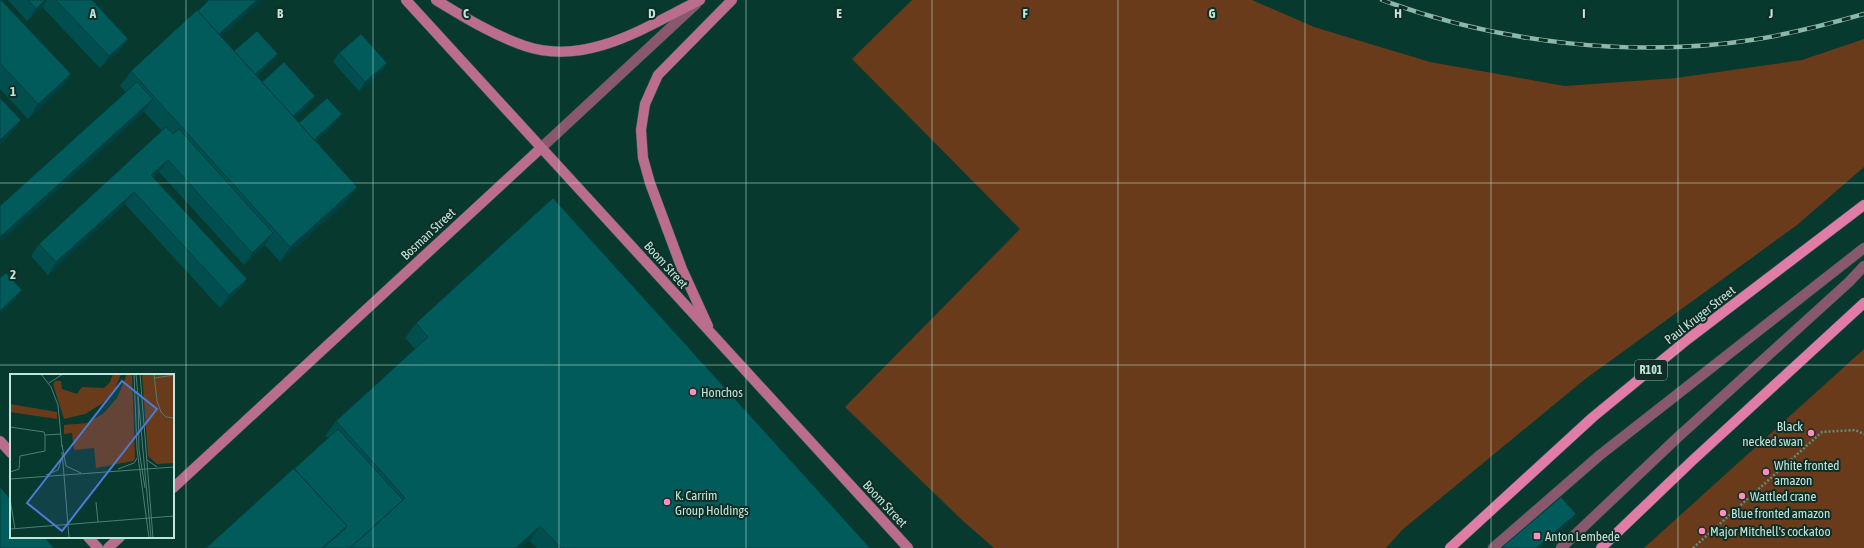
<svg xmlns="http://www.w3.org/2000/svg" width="1864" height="548" font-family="'Asap Condensed',sans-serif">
  <rect width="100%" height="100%" fill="#07392f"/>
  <path fill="#693b1a" d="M912,0H1252L1314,27L1430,62L1565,86L1676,78L1802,60L1864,39V167L1797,225L1584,380L1402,530L1386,548H994L963,521L845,407L1020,229L852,59Z
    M1864,349V548H1644Z"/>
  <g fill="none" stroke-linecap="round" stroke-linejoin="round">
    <g stroke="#28584e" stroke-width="11">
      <path id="service" d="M1493,548L1600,455L1864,248
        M1561,548L1677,438L1849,282L1864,266"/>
    </g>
    <g stroke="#28584e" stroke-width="11">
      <path id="minor" d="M541,148L696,4"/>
    </g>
    <g stroke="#28584e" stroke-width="11">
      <path id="secondary" d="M406,0L908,548
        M436,0C464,17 493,35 525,46C587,67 647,26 700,0
        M708,326L682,269L650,183L643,158L641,130L645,104L658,75L732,0
        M0,441L11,453
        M173,488L541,148
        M88,537L98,548
        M108,548L120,537"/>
    </g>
    <g stroke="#28584e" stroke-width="11">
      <path id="primary" d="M1450,548L1593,417L1688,339L1864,205
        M1601,548L1693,460L1864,303"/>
    </g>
    <path stroke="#608d82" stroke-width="2.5" stroke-dasharray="2 2" stroke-linecap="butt" d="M1693,548L1822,432L1855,430L1864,434"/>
    <use href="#service" stroke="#8a586c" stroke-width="10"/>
    <use href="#minor" stroke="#8a586c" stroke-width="10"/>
    <use href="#secondary" stroke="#bb6d8d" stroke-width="10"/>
    <use href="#primary" stroke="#e07ca6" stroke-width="10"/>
    <g stroke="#8cb7ab" stroke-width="4.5">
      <path id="rail" d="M1382,0C1497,43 1636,59 1758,39C1794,33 1829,24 1864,14"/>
    </g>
    <use href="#rail" stroke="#112d25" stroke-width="3" stroke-dasharray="9" stroke-linecap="butt"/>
  </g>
  <path fill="#014e4e" d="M0,0L71,74L60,89L28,119L0,89Z
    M8,0H92L128,39L119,51L100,68L42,7L27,21Z
    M221,37L234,51L271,63L257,76L262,82L309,105L294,118L299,123H336L316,141L357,187L347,202L280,262L265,245L244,265L159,172L153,178L247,279L238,291L220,308L125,204L48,275L31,256L39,244L162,131L144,112L0,242L126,92L120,86L131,71Z
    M339,53L381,72L359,91L333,62Z
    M416,323L870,548H537L530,541L294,469L328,438L325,436L336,421L415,349L405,338Z"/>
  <path fill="#014040" d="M45,0H47L42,7L27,21L36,9Z
    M257,0H262L208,49L217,37Z
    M128,39L119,51L100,68L109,56Z
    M278,54L271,63L244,88L250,79Z
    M387,63L381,72L359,91L365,82Z
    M71,74L60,89L28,119L38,104Z
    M315,96L309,105L281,130L287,121Z
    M153,99L144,112L0,242V237Z
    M342,114L336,123L303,154L309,145Z
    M21,120L10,135L0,145V140Z
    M168,160L159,172L143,188L151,175Z
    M357,187L347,202L280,262L290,247Z
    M134,192L125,204L48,275L56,262Z
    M273,233L265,245L244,265L252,253Z
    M247,279L238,291L220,308L229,295Z
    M22,290L16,299L0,314V311Z
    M1576,514L1570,523L1540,548H1536Z
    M540,526L530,541L522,548H516Z"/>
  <path fill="#015b5b" stroke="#014040" d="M0,0H1L71,74L38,104L0,63Z
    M28,0H45L36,9Z
    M56,0H92L128,39L109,56Z
    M209,0H257L219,34L198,11Z
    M197,10L357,187L290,247L131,71Z
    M257,31L278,54L255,74L234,51Z
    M361,34L387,63L365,82L339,53Z
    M284,62L315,96L293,116L262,82Z
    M137,82L153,99L0,237V206Z
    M0,98L21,120L0,140Z
    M327,98L342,114L314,140L299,123Z
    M166,127L173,134L179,129L273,233L252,253L168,160L151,175L247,279L229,295L134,192L56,262L39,244Z
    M553,198L870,548H561L540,526L516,548H350L405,498L336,421L428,337L416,323Z
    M6,273L22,290L0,311V278Z
    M338,429L403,500L350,548H323L345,529L347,526L294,469Z
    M294,468L347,526L322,548H206Z
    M0,487L11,500V537H44L54,548H0Z
    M1561,497L1576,514L1536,548H1501Z"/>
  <path fill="none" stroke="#bde5d9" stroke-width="1" stroke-opacity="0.55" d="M186,0V548M373,0V548M559,0V548M746,0V548M932,0V548M1118,0V548M1305,0V548M1491,0V548M1678,0V548M0,183H1864M0,365H1864"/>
  <g fill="#fe8ebd" stroke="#112d25" stroke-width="1.5">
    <circle cx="693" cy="392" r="4"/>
    <circle cx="1811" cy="433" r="4"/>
    <circle cx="1766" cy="472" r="4"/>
    <circle cx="1742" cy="496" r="4"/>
    <circle cx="667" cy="502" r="4"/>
    <circle cx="1723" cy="513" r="4"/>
    <circle cx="1702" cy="531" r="4"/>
    <rect x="1533" y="532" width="8" height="8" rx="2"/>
  </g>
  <g text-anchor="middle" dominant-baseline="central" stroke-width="4" stroke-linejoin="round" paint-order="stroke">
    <rect fill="#112d25" stroke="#89aea3" stroke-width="1" x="1635" y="360" width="32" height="20" rx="3"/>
    <g font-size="12" font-weight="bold" fill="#bde5d9">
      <text x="1651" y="370">R101</text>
    </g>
    <g font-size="13" fill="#bde5d9" stroke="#112d25">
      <text transform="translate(428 234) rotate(-43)">Bosman Street</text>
      <text transform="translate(666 265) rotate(48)">Boom Street</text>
      <text transform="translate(1700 315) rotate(-38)">Paul Kruger Street</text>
      <text transform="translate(885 504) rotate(47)">Boom Street</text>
    </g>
    <g font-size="13" fill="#bde5d9" stroke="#112d25" text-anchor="start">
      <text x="701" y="392">Honchos</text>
      <text x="1803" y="426" text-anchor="end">Black<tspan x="1803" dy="15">necked swan</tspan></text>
      <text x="1774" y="465">White fronted<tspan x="1774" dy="15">amazon</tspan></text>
      <text x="675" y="495">K. Carrim<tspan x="675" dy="15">Group Holdings</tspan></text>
      <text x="1750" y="496">Wattled crane</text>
      <text x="1731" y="513">Blue fronted amazon</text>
      <text x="1710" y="531">Major Mitchell's cockatoo</text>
      <text x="1545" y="536">Anton Lembede</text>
    </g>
  </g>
  <g transform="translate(10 374)">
    <rect width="164" height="164" fill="#07392f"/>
    <path d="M103,0H111L105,15L93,29L75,40L54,45L43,10L45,7H51L52,15L67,20L72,13L94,14L100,8ZM117,0H122L125,84L123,87L86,94L84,74L64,76L62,59L54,60V51L77,49L94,39L107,24ZM132,0H164V89L147,90L138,82ZM0,30L47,38V45L0,38Z" fill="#693b1a"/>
    <path fill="none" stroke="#507e73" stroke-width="1" d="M31,0L41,13L48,31L52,73M124,0L127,75L139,164M126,0L141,164M130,0L143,164M144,0L147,27L151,38L156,43L164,44M145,4L164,1M39,9L53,0M128,23L129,76L135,114M0,53L34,58L35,61L51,60M52,71L56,92L71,99M52,78L54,101M137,86L147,93M108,95L124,89L127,84M0,98L9,95L10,82L35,77V61M36,101L48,96L52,83M54,101L59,164M0,105L164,93M0,125L5,155M86,128L88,148M0,155L164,142"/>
    <path fill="#4d7bd8" fill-opacity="0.15" stroke="#4d7bd8" stroke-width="2" d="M112,7L147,35L52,157L17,129Z"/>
    <rect width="164" height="164" fill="none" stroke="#bde5d9" stroke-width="2"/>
  </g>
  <g font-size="13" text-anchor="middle" font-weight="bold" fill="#bde5d9" stroke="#112d25" stroke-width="4" stroke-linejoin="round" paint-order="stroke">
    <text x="93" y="18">A</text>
    <text x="280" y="18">B</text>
    <text x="466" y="18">C</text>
    <text x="652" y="18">D</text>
    <text x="839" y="18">E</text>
    <text x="1025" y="18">F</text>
    <text x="1212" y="18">G</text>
    <text x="1398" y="18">H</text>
    <text x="1584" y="18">I</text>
    <text x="1771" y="18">J</text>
    <text x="13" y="96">1</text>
    <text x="13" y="279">2</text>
  </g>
</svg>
